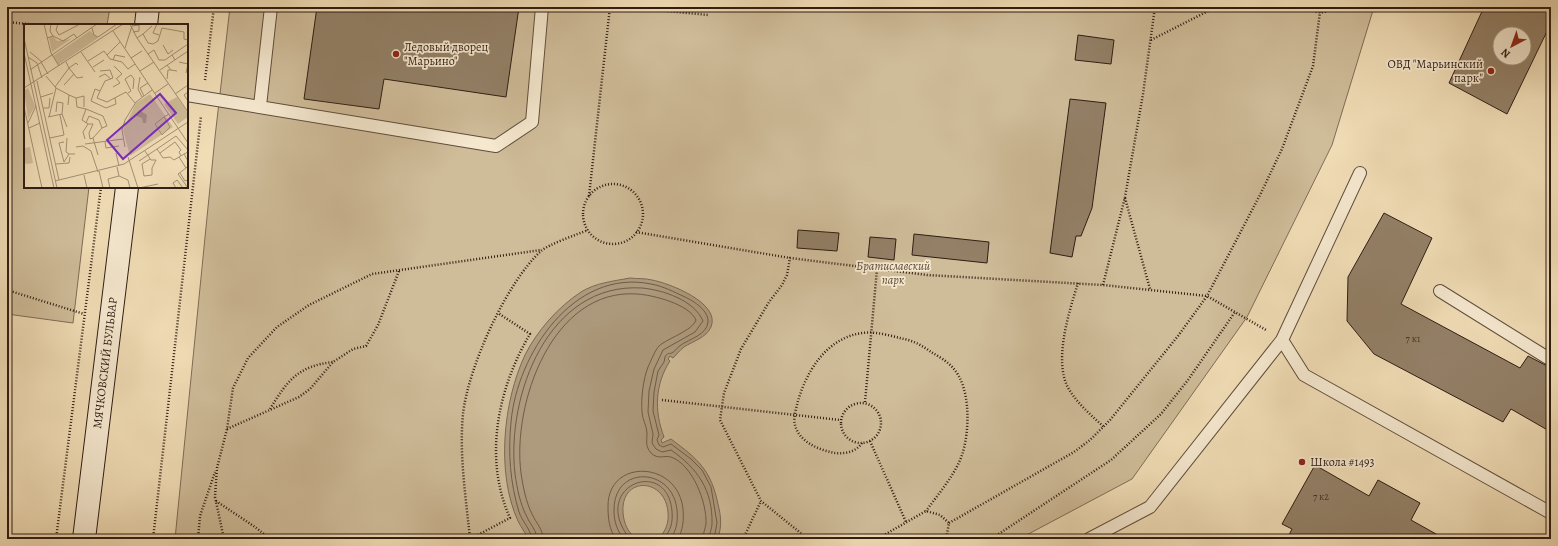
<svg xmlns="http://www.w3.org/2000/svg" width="1558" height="546" font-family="Alegreya,serif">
  <rect width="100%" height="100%" fill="#f0dcb5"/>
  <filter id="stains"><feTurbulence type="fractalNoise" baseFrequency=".005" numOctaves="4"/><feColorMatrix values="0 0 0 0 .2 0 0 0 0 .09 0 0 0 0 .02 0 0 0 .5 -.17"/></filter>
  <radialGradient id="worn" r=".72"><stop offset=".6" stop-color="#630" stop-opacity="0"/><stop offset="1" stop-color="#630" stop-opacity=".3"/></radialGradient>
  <path fill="#cfbc99" stroke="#7f6c56" d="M7,7H110L107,25H25V187H89L73,323L7,314Z
    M230,7H1374L1332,145L1247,317L1132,479L1019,539H175L215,137Z"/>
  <path fill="#ae9b7e" stroke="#7b6953" d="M630,278C637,279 645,278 652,280C669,283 721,303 711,327C706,338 693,341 684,347C680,350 677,354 673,358L670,356L668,359L670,361C655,384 654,411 664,437L661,440L662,443L671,439C698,459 711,470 718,504C721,516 722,526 718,538L658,539C666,531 669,523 668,512C665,477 620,476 623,513C624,524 628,533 637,539H529C525,533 521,527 518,521C496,473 503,402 525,355C537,331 558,307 581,292C595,283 614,281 630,278Z"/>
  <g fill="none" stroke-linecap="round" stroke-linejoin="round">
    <path stroke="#6e5c48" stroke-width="1" d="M532,539C531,530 522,521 519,512C510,482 508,453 511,422C517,355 573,268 651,284C663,286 674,292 685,297C694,301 709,311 708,322C707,335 689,339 681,345C678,347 675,351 672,353C668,354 667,353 665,357L664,362L658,371L654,392L653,411L659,435L657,440L659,445L663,447L671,444L691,459L702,470L711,487L717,523L714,539
      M537,539C537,531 530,524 527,517C520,504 517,488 515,474C506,396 548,282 642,288C663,290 694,300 703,321L695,332L663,350L654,369L649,391L648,412L653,434L652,443L656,449L662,452L671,450C697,468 713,490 712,524C712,529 709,534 709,539
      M543,539C543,529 536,523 532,514C526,502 523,487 521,473C512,404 552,288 637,294C653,295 689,304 696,320C692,331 668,338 659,346C655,350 651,361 648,367C643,380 641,398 642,412C642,419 647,426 647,433C647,441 645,446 651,453C658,460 664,455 671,457C693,465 707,503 706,524C705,529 703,534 703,539
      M616,539C609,530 608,517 608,507C607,458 678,460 683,509C684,519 683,530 678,539
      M624,539C617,531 614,521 614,511C613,464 673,467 677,510C678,520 677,531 670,539
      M630,539C588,487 667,455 672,511C673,522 671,531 663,539"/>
  </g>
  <path fill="#938067" stroke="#2f1d13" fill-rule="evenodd" d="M317,7H519L506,97L384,79L379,109L304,99Z
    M1484,7H1543L1551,11V23L1507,114L1449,83ZM1500,34H1524V58H1500Z
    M1078,35L1114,40L1111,64L1075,60Z
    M1070,99L1106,103L1092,208L1081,236H1076L1072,257L1050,253Z
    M1384,213L1432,238L1401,304L1520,368L1528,356L1551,368V432L1511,409L1503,422L1374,354L1347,321L1348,277Z
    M798,230L839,233L837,251L797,248Z
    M914,234L989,242L987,263L912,255Z
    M870,237L896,239L894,260L868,257Z
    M1315,465L1369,496L1378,480L1420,503L1411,520L1445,539H1287L1292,529L1282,524Z"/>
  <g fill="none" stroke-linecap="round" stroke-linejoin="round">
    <g stroke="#5f4d3c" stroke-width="14">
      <path id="lane" d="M187,95L496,146L532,122L542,7
        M260,106L271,7
        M1440,291L1551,360
        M1282,340L1304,375L1551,513
        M1089,539L1150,507L1282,340L1360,173"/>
    </g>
    <g stroke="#2f1d13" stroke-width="24">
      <path id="secondary" d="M146,25L148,7
        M84,539L127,187"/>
    </g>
    <path stroke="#2f1d13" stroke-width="2.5" stroke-dasharray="1 2" stroke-linecap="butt" d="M626,7L708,15
      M1308,7C1316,14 1326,14 1334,7
      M7,22L38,25
      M1151,40L1216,7
      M205,80L214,7
      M583 214a30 30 0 1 1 60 0a30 30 0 1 1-60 0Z
      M589,196L610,7
      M1125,198L1150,289
      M636,232L790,258
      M1078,283C1069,312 1052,364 1070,391C1079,405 1092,416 1104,427
      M1103,285L1125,197L1143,94L1155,7
      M7,290L84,314
      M662,400L840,420
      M865,402L877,269
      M841 423a20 20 0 1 1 40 0a20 20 0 1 1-40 0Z
      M270,409C287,381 298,366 333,362
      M227,429L299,397L310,389L333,362L353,349L366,346L378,325L399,271
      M870,441L906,522
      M862,443C856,452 845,454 835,453C819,450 799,442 795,425C793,418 796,409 798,401C807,370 827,338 862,333C876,331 891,336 904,339C914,341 923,346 931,352C938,356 947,361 953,368C971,387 970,431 962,455C955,475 939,493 926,511
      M216,501L255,527L270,539
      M949,523L1074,452L1090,440L1110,420L1178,336L1207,296L1261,193L1282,149L1313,66L1320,12
      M56,539L101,187
      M153,539L201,116
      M198,539L200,516L215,472
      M224,539L215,497L217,468L227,429L233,388L248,358L277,327L309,305L372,274L541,250
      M470,539C466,498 459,455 463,414C468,368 506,283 541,251C549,244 576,235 588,230
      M470,539L510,518C483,458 498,388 530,334L498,313
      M743,539L761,501
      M808,539L761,501L720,420L724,393L741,349L769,302L782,285L787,275L790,258L927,275L1103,285L1207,296L1266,330
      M882,539L884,535L926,511L940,515L949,523L946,539
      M991,539L1111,460L1161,414L1188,380L1235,312
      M1547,539L1551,532"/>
    <use href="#lane" stroke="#f5e8cf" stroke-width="12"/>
    <use href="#secondary" stroke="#f5e8cf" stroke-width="22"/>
  </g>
  <g fill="#8f2418" stroke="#f5e8cf" stroke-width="1.5">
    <circle cx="396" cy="54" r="4"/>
    <circle cx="1491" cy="71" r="4"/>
    <circle cx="1302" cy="462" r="4"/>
  </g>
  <g text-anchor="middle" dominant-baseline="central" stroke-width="3.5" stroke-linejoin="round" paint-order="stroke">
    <g font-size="10" fill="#483628">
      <text x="1413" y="338">7 к1</text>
      <text x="1321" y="496">7 к2</text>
    </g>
    <g font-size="12" fill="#2f1d13" stroke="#f5e8cf" text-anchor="start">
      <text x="404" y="47">Ледовый дворец<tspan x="404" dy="14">"Марьино"</tspan></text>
      <text x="1483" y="64" text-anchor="end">ОВД "Марьинский<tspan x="1483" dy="14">парк"</tspan></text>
      <text x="1310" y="462">Школа #1493</text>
    </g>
    <g font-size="12" font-style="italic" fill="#5f4d3b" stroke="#f5e8cf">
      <text x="893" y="266">Братиславский<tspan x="893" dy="14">парк</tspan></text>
    </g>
    <g font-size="12" fill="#2f1d13" stroke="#f5e8cf">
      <text transform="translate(105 363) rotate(-83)">МЯЧКОВСКИЙ БУЛЬВАР</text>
    </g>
  </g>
  <g transform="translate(24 24)">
    <rect width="164" height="164" fill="#f0dcb5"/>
    <path d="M66,7L74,14L34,41L29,32ZM29,12L33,17L47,15L28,28L25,14ZM4,64L11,82L4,95L0,67ZM126,70L149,103L106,132L99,106L112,79ZM153,73L164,89V93L154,100L140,80ZM6,123L9,139L3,140L0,139V124Z" fill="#cfbc99"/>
    <path d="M115,86L123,91L122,99H119L118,94L112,92Z" fill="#ae9b7e"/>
    <path fill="none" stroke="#a39074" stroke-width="1" d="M20,0L27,29L35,42M27,0L26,7L29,12M34,0L32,6L35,11L56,0M106,0L113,14L164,88M133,0L129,9L135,11M68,4L70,11L74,13L93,0M89,7L164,119M119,10L128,2M0,14L33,164M23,14L29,12L39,17L50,10L53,14M113,14L119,10L124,19L129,20L134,17L138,4L160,8V15L164,16M139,21L144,30L149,26M101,24L108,2L115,1V7L109,8M6,28L18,38M57,28L71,48M0,29L30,164M124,30L130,26L135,36H141L148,31L151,36M83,31L86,35L98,38L104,45L111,40M148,31L164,20M4,33L13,39L18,54M107,34L118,27M89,36L91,31L101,33M64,37L80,27L83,31L96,18M17,38L24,50M155,38L164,40L162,49M54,41L52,39L45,44L53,54L59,53M143,41L147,46L153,47M90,42L98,50L93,54M69,43L80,36M6,46L73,0M136,46L164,27M76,47L86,46L89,54L81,57L76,67L71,65L67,77L82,84L92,80L91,74M116,47L130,38M22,52L32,64L25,93M75,53L81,50L87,55M116,53L114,65L118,73M143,55L144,46H147M13,57L35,156M40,61L50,50M31,63L45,44L42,38M89,63L96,59L92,54M0,64L99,0M32,64L45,71L44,81M76,67L73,74L83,78L102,68L111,79M164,68L160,71L164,77M104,69L107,67L101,55L107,51L110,55L109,65M131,69L144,60M151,70L164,61M45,71L52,74L53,83L62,85L58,96L64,100L59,108L61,115M120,72L116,64L124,59M17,73L29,69M52,74L60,72V83M0,83L18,164M19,84H25L26,74M62,85L79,92L83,102L78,104M38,90L43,103M24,93L38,90L39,79L33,78L32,88M140,93L131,100L138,111L146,103L140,93L145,90M4,99L12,82M62,99L65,92L75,96L78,104L69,114L74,131M64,100H69L65,109L66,115L69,114M5,104L16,99M26,114L40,111L36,91M43,114L42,128L45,130M40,118L35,119L40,138L45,130H51M81,118L82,124L95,122M61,120L99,115M52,123L59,122L67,127L74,148M101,123L98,106L101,96L112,78L128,66M133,125L152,112L164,126M121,127L127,136H132L128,144V151L120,152L118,140L126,135M164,128L160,130L164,137M92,129L95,142M136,129L151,118L157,126L155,128L157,132M160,130L155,133L162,144L164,142M104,133L114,164M115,137L133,125L139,134L146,133L150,136L155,133M32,140L45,139L46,133M93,143L95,152L104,156L106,164M162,144L154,150L164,164M75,147L79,164M156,149L161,157L164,156M60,151L63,164M31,157L100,140L164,98M86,164L84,155L95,152M115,164L134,160M152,164L149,159L153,156L159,164"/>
    <path fill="#7b2cbf" fill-opacity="0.15" stroke="#7b2cbf" stroke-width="2" d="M136,70L152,89L99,135L83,116Z"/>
    <rect width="164" height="164" fill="none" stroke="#2f1d13" stroke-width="2"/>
  </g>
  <rect width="1558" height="546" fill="none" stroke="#f0dcb5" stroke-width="24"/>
  <rect x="8" y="8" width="1542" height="530" fill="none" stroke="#2f1d13" stroke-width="2"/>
  <rect x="12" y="12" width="1534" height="522" fill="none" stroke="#2f1d13"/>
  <g transform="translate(1512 46) rotate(221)"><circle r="19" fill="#f5e8cf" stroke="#a69784"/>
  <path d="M0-3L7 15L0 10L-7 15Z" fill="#8f2418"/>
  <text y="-6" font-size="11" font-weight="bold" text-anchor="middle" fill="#2f1d13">N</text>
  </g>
  <rect width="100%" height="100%" filter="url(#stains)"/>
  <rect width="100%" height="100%" fill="url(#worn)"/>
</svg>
